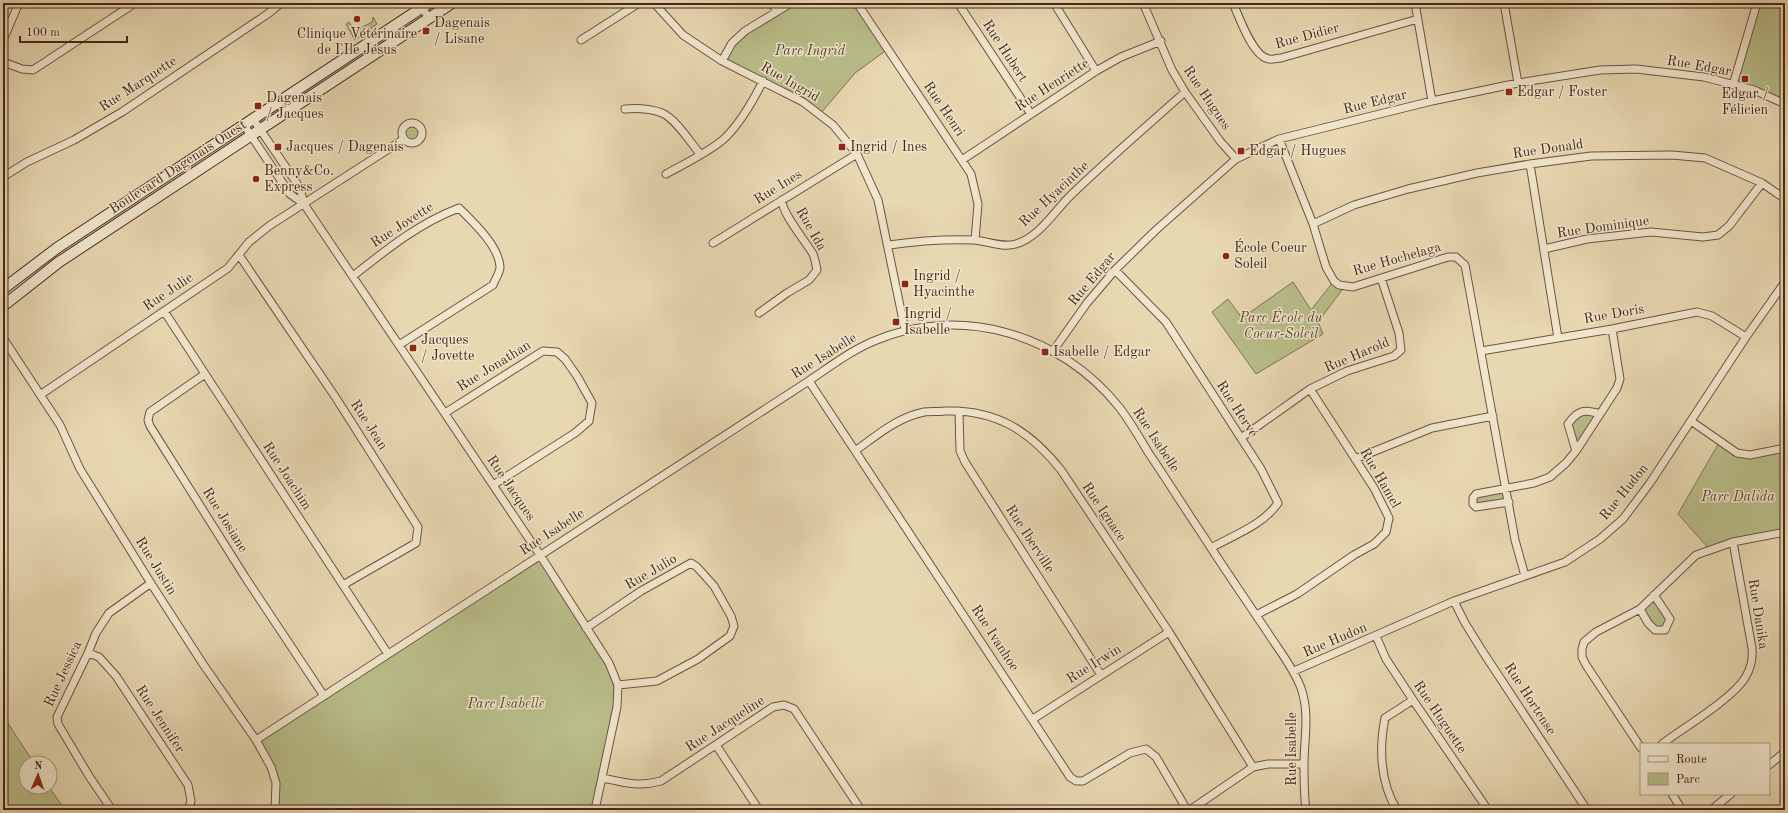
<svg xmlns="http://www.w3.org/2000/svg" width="1788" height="813" font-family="'Old Standard TT',serif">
  <rect width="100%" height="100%" fill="#e8d8b2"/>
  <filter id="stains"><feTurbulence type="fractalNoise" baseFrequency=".005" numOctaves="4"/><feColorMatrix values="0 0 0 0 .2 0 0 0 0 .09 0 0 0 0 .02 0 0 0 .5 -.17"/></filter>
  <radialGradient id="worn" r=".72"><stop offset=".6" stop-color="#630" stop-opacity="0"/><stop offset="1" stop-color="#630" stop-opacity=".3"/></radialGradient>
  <path fill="#b9be8a" stroke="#807252" d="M791,3H859L888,49L855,73L821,113L722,61L732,43Z
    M1757,3H1785V104L1733,85Z
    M373,17L377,24L355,40L346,24L349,22L355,31L372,22Z
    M402 133a10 10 0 1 1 20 0a10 10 0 1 1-20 0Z
    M1334,281L1345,286L1318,322L1323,334L1256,374L1212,312L1228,299L1242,318L1293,282L1311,310Z
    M1575,414H1600L1576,451L1568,424Z
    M1720,441L1737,453L1785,449V532L1710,550L1678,514Z
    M1505,487L1509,502L1476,507V494Z
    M540,555L618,685L592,810H276V783L256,740Z
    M1654,595L1670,619L1665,630H1655L1640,609Z
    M7,722L34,763H26V787H49L65,810H3V725Z"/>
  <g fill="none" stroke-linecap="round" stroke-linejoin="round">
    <g stroke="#6f5240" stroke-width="9">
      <path id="street" d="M419,3L429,18
        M654,3L683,35L722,61L803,102L833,125L857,154L878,200L905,330
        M771,3L777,11
        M857,3L971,174L978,204L975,240
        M958,3L1031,114
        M1054,3L1096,71
        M1143,3L1172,70L1185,92L1220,141L1236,159
        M1233,3C1239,17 1253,57 1269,59C1272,60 1277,58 1281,58L1418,19
        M1415,3L1432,101
        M1504,3L1518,83
        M3,40L19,3
        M581,40L639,3
        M722,61L732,43L745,31L791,3
        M3,62L22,69L33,70L135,3
        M1733,85L1757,3
        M625,109C637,108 651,109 662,113C675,118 691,143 700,154
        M253,119L300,188L304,204L540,555L609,663L618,685L617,707L595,810
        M402 133a10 10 0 1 1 20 0a10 10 0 1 1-20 0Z
        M244,125L290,194L304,204
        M1279,139L1313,224L1326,267L1334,281L1339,285L1353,287L1448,257H1456L1465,265L1515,540L1525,576
        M962,160L1096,71L1121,57L1161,41
        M1530,164L1558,338
        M666,174C684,164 711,151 725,138C741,122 753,101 763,81
        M3,177L27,162L74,140L122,112L269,13L281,3
        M1313,224L1354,205L1408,189L1477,173L1530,164L1591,156L1672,155L1705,158L1762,183L1785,199
        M713,243L857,154
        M889,245C917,241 945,239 974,240C987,241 1002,248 1016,244C1039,237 1054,212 1070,196C1107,160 1147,126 1185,92
        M1544,249L1587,239L1651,232L1703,237L1718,235L1729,226L1762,183
        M239,255L336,398L418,527L416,543L343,585
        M1115,270L1166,322L1261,469L1278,503C1263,525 1234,535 1211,548
        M353,276C386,250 419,223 459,208C473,222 499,246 500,267C500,273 495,279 493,285L399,345
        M164,311L388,654
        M759,313L787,293L809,280L817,270C816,265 815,259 813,254C806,242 781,212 782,200
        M3,338L60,425L80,469L152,585L203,664L256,740L271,767L276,783L275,810
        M1053,351L1087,303L1115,270L1156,230L1236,159L1279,139L1432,101L1518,83L1600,70L1636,69L1704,77L1754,90L1785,104
        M1481,351L1612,329L1697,312L1712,316L1746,337
        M205,374L150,412L148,420L150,426L245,577L324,696
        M809,381L1070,777L1076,781H1083L1130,753L1146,749L1156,757L1187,810
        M40,395L228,268L249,242L269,226L404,139
        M959,411L960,451L965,462L1101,675
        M445,413L543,351L557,352L565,359L577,376L592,403L589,421L575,433L493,485
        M1691,421L1737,453L1750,455L1785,448
        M1241,438L1310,389L1347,371L1394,356L1401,350L1399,333L1381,278
        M855,451C876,436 898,417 924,412C930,411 938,412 945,411C996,409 1030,431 1061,470L1169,632L1253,767
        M1576,451L1568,424C1578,410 1584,409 1600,414
        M1355,459L1432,428L1493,416
        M1509,502L1476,507L1473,504V498L1476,494L1534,483L1550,477L1566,463L1576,451L1617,388L1620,379L1612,329
        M1454,601L1465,623L1483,652L1587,810
        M1640,609L1648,623L1655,630H1665L1670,619L1654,595
        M1256,615L1297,594L1354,555L1374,544L1386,532L1389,518L1374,488L1310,389
        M586,628L641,591L691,563L697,567L714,586L731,616L734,626L730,636L698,659L657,681L618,685
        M1376,636L1386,659L1413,700L1488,810
        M88,653L99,657L116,676L188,785L191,801L188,810
        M1294,671L1454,601L1565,562L1600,539L1623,519L1650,483L1746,337L1785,282
        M1033,719L1169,632
        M256,740L804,384C827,369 848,352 874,341C960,304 1061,334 1119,407C1130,421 1139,437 1148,452C1167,480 1185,509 1204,537C1225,570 1248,603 1270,636C1281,653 1294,669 1301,688C1310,714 1304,739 1304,765C1304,780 1304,796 1306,810
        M1662,744C1683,728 1732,699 1745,678C1751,668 1753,660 1752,648L1733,542
        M716,745L759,810
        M1641,748L1586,665L1582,657V649L1584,642L1596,632L1640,609L1696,555L1733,542L1785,532
        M1769,765L1785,752
        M603,778C625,783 638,787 661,781L773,707L784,705L794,709L861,810
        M1672,794L1682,810
        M112,810L89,776L58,724L57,717L88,653L96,633L109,613L151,583
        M1190,810L1253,767L1268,764H1304
        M1397,810C1380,783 1379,748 1385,718L1413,700
        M1711,810L1731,794"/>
    </g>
    <g stroke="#47261a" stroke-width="12">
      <path id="secondary" d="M3,289L57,248L429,3
        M3,306L59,262L452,3"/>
    </g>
    <use href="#street" stroke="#f0e6cd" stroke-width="7"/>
    <use href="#secondary" stroke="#f0e6cd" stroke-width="10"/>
  </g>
  <g fill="#8f2418" stroke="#f0e6cd" stroke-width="1.5">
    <circle cx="357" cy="19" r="4"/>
    <rect x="422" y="27" width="8" height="8" rx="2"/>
    <rect x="1741" y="75" width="8" height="8" rx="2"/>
    <rect x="1505" y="88" width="8" height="8" rx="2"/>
    <rect x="254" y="102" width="8" height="8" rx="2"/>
    <rect x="274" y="143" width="8" height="8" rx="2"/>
    <rect x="838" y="143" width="8" height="8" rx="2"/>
    <rect x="1237" y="147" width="8" height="8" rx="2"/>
    <circle cx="256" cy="179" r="4"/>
    <circle cx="1226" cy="256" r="4"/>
    <rect x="901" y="280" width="8" height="8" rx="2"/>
    <rect x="892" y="318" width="8" height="8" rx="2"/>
    <rect x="409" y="344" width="8" height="8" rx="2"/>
    <rect x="1041" y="348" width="8" height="8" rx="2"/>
  </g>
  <g text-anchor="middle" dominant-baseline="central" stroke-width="3" stroke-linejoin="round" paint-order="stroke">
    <g font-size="14" fill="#47261a" stroke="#f0e6cd" text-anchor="start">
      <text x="434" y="23">Dagenais<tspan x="434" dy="16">/ Lisane</tspan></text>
      <text x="357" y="34" text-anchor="middle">Clinique Vétérinaire<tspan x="357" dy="16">de I'Ile Jésus</tspan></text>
      <text x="1517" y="92">Edgar / Foster</text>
      <text x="1745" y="94" text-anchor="middle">Edgar /<tspan x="1745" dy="16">Félicien</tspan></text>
      <text x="266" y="98">Dagenais<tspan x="266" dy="16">/ Jacques</tspan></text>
      <text x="286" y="147">Jacques / Dagenais</text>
      <text x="850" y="147">Ingrid / Ines</text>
      <text x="1249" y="151">Edgar / Hugues</text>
      <text x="264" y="171">Benny&amp;Co.<tspan x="264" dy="16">Express</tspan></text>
      <text x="1234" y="248">École Coeur<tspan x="1234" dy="16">Soleil</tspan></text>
      <text x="913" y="276">Ingrid /<tspan x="913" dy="16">Hyacinthe</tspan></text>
      <text x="904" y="314">Ingrid /<tspan x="904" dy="16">Isabelle</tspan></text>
      <text x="421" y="340">Jacques<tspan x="421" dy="16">/ Jovette</tspan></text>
      <text x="1053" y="352">Isabelle / Edgar</text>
    </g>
    <g font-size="14" fill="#47261a" stroke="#f0e6cd">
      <text transform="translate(1307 36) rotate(-15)">Rue Didier</text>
      <text transform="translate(1005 51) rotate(57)">Rue Hubert</text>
      <text transform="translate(1699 66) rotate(10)">Rue Edgar</text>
      <text transform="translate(790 82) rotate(30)">Rue Ingrid</text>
      <text transform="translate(138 84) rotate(-33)">Rue Marquette</text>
      <text transform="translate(1052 85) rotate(-33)">Rue Henriette</text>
      <text transform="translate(1207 98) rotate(56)">Rue Hugues</text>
      <text transform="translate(1375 102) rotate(-14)">Rue Edgar</text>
      <text transform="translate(944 109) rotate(56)">Rue Henri</text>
      <text transform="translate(1548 149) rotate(-8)">Rue Donald</text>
      <text transform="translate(178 167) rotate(-33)">Boulevard Dagenais Ouest</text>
      <text transform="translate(778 187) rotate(-32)">Rue Ines</text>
      <text transform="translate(1054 194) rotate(-43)">Rue Hyacinthe</text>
      <text transform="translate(402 225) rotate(-33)">Rue Jovette</text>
      <text transform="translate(1603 227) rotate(-8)">Rue Dominique</text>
      <text transform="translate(811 229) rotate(60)">Rue Ida</text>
      <text transform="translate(1397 259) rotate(-16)">Rue Hochelaga</text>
      <text transform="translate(1092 279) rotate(-50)">Rue Edgar</text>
      <text transform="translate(168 292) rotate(-34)">Rue Julie</text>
      <text transform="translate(1614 314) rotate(-10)">Rue Doris</text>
      <text transform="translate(1357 355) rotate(-23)">Rue Harold</text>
      <text transform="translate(824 356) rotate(-32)">Rue Isabelle</text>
      <text transform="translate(494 366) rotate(-32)">Rue Jonathan</text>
      <text transform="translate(1237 409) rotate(57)">Rue Hervé</text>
      <text transform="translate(369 425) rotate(57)">Rue Jean</text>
      <text transform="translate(1156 440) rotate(57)">Rue Isabelle</text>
      <text transform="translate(287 476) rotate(57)">Rue Joachim</text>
      <text transform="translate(1380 478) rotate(60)">Rue Hamel</text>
      <text transform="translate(511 488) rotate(56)">Rue Jacques</text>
      <text transform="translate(1624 492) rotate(-51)">Rue Hudon</text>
      <text transform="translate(1104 512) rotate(56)">Rue Ignace</text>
      <text transform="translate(225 520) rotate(58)">Rue Josiane</text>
      <text transform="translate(552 532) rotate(-33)">Rue Isabelle</text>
      <text transform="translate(1030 539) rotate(57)">Rue Iberville</text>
      <text transform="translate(156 566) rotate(58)">Rue Justin</text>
      <text transform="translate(651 572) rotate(-30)">Rue Julio</text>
      <text transform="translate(1758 614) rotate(81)">Rue Danika</text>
      <text transform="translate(995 638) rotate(57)">Rue Ivanhoe</text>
      <text transform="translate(1335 640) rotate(-23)">Rue Hudon</text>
      <text transform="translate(1094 664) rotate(-32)">Rue Irwin</text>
      <text transform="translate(63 674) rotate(-65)">Rue Jessica</text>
      <text transform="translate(1530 699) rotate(57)">Rue Hortense</text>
      <text transform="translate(1440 717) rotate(56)">Rue Huguette</text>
      <text transform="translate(160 719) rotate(57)">Rue Jennifer</text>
      <text transform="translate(725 724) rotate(-33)">Rue Jacqueline</text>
      <text transform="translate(1292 749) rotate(-90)">Rue Isabelle</text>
    </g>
    <g font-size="14" font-style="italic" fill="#5e4430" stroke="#f0e6cd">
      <text x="810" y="51">Parc Ingrid</text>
      <text x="1281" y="318">Parc École du<tspan x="1281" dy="16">Coeur-Soleil</tspan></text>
      <text x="1738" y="497">Parc Dalida</text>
      <text x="506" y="704">Parc Isabelle</text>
    </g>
  </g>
  <rect width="1788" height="813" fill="none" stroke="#e8d8b2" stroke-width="16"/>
  <rect x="4" y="4" width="1780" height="805" fill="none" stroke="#47261a" stroke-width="2"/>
  <rect x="8" y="8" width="1772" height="797" fill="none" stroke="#47261a"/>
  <rect x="1640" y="743" width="130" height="52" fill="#f0e6cd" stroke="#ac9985"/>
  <rect x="1648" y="756" width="20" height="6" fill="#f0e6cd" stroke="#ac9985"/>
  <text x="1676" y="763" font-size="12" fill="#47261a">Route</text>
  <rect x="1648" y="773" width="20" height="12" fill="#b9be8a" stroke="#ac9985"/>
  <text x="1676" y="783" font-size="12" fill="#47261a">Parc</text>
  <g transform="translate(38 775) rotate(2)"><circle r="19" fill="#f0e6cd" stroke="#ac9985"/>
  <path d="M0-3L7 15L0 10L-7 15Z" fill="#8f2418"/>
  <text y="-6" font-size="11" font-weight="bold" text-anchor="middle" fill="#47261a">N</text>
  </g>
  <path d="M20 36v6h107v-6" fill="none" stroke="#47261a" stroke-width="2"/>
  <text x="26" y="36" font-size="12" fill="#47261a" stroke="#f0e6cd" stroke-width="3" paint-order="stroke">100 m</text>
  <rect width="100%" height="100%" filter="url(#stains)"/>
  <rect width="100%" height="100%" fill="url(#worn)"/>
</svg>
